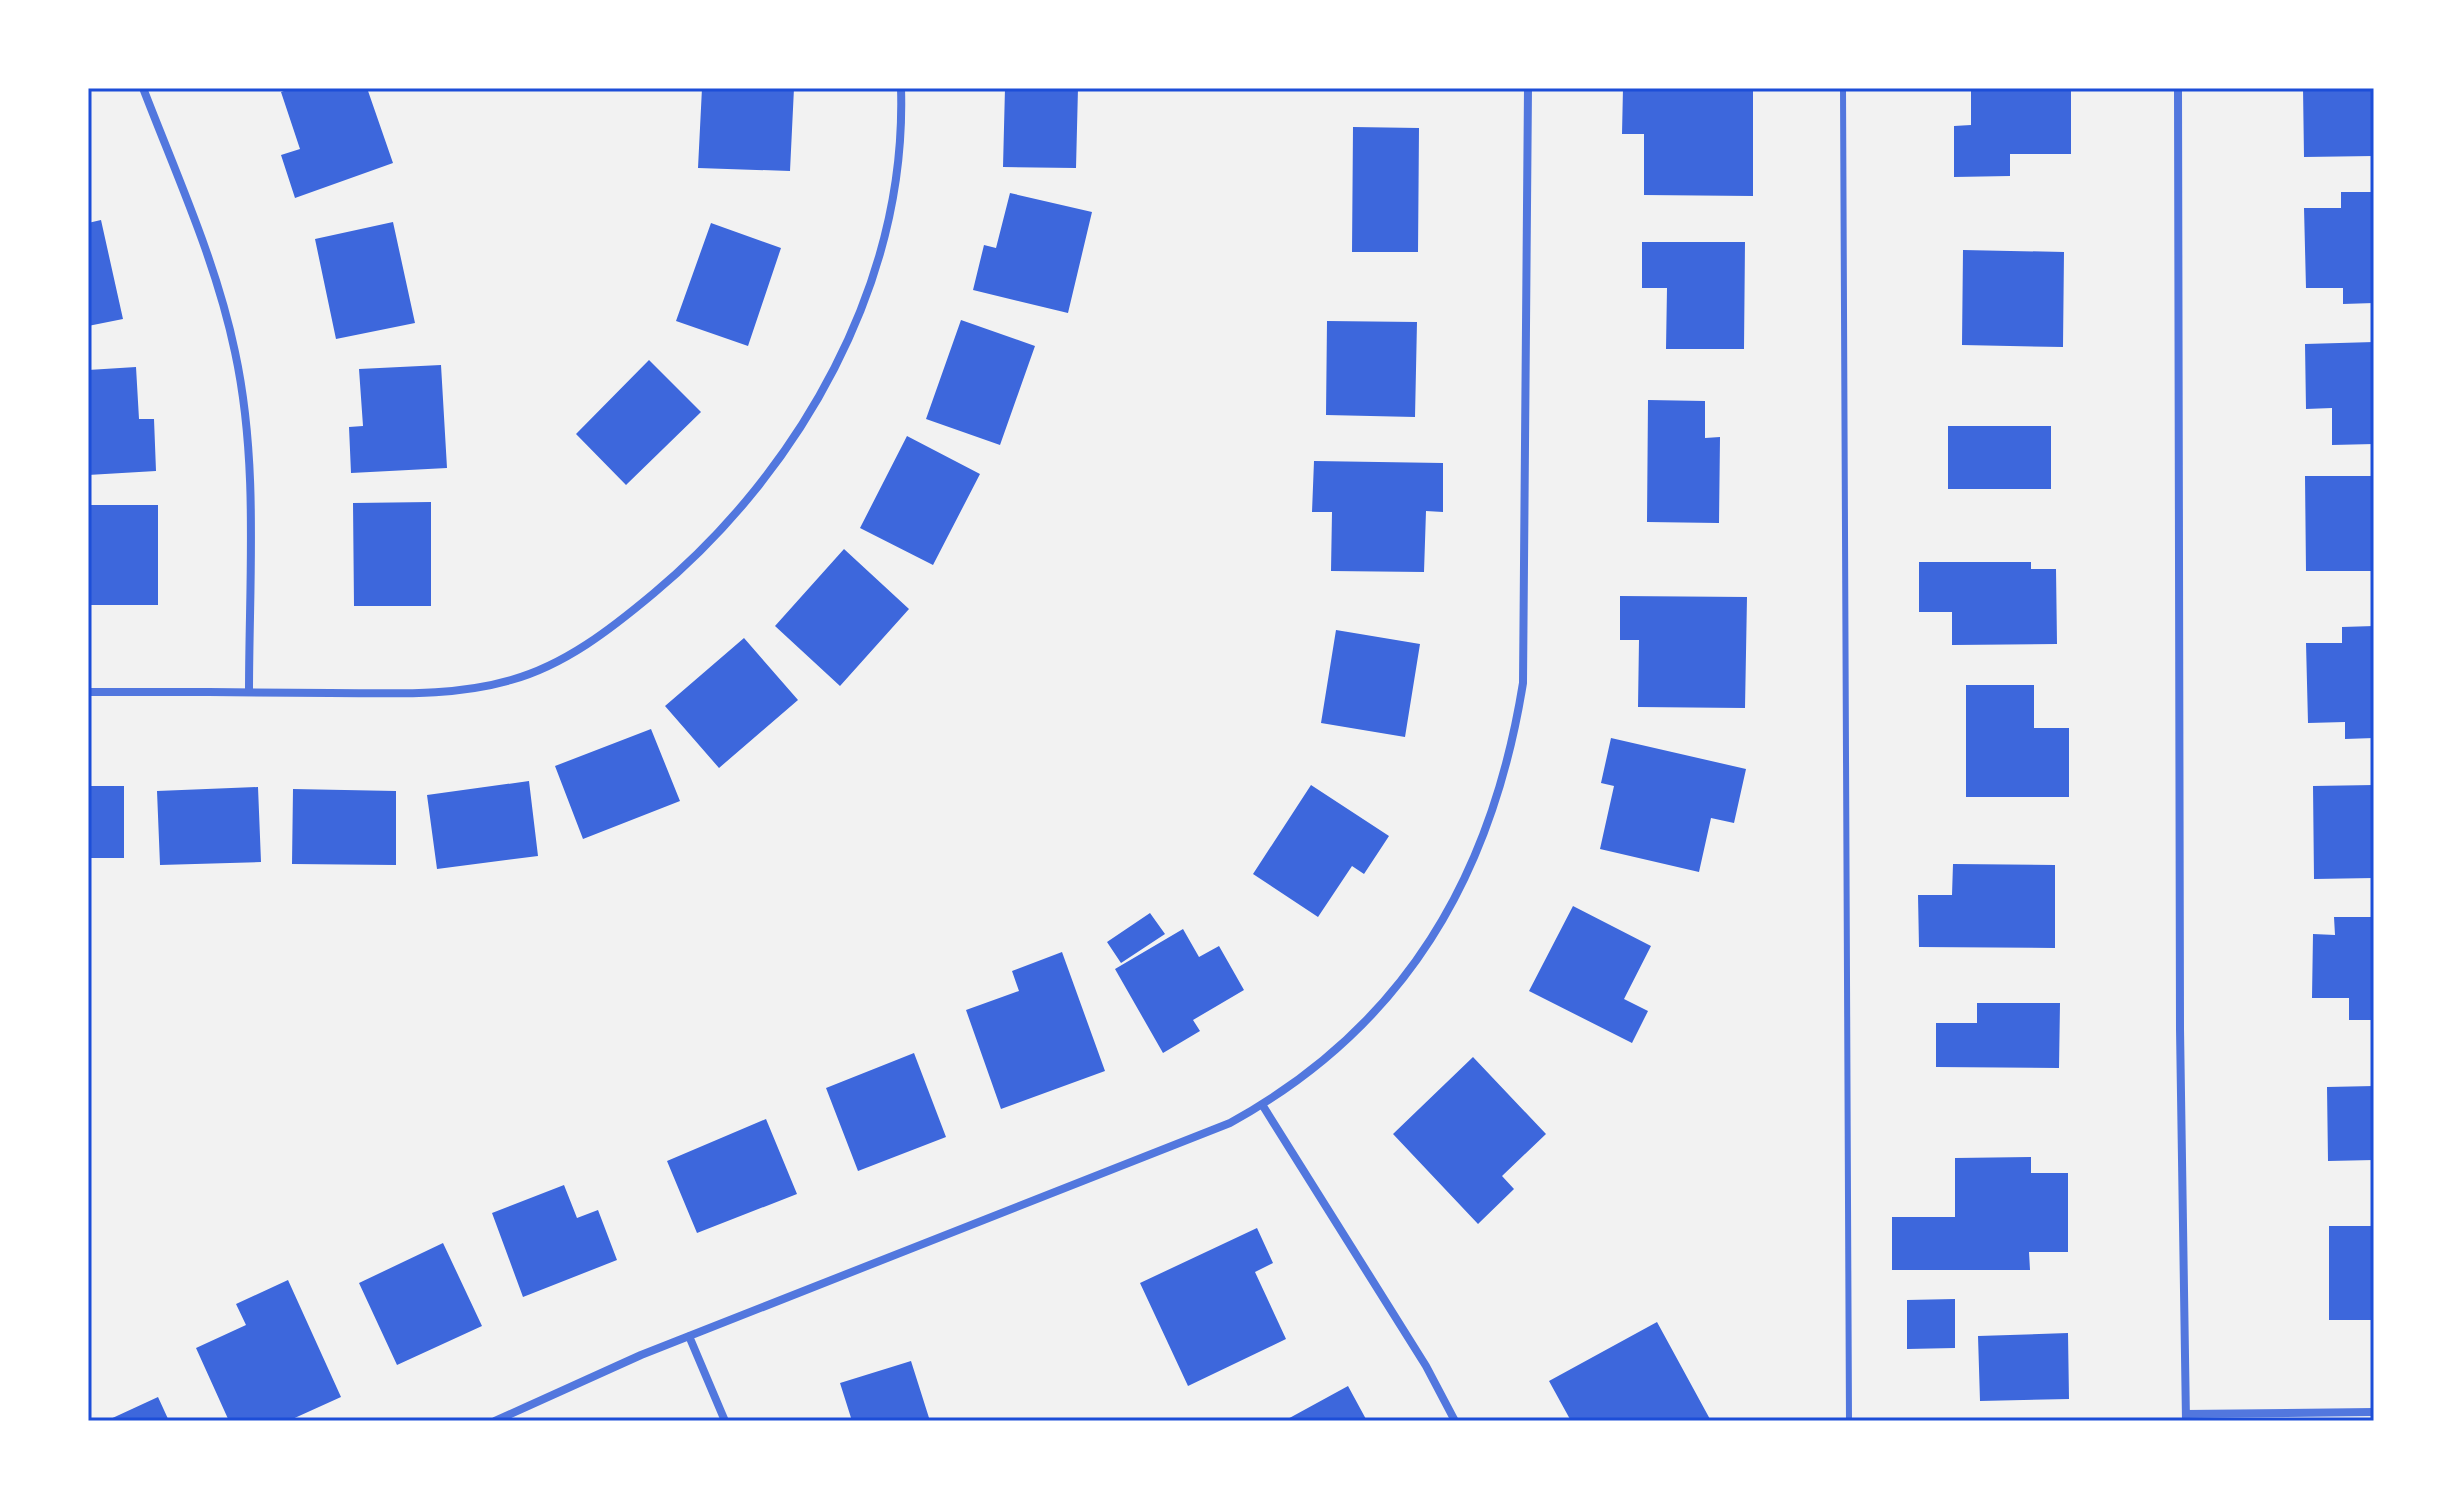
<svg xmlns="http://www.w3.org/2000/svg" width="2462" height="1509" font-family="'PT Sans Narrow',sans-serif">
  <rect width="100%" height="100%" fill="#f2f2f2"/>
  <path fill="#3d67dc" d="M292,88H367L393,163L295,198L281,155L300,149L281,92Z
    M702,88H794L790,171L698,168Z
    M1005,88H1078L1076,168L1003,167Z
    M1623,88H1753V196L1644,195V134H1622Z
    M2303,88H2374V156L2304,157Z
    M2071,89V154H2010V176L1954,177V126L1971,125V90Z
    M1353,127L1419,128L1418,252H1352Z
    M2341,192H2374V303L2343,304V288H2306L2304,208H2341Z
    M1010,193L1092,212L1068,313L973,290L984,245L996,248Z
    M101,220L123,319L88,326V223Z
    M393,222L415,323L336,339L315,239Z
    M711,223L781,248L748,346L676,321Z
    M1642,242H1745L1744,349H1666L1667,288H1642Z
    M1963,250L2064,252L2063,347L1962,345Z
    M961,320L1035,346L1000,445L926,419Z
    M1327,321L1417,322L1415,417L1326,415Z
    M2374,342V444L2332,445V408L2306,409L2305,344Z
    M649,360L701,412L626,485L576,434Z
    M441,365L447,468L351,473L349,427L363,426L359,369Z
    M136,367L139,419H154L156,471L88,475V370Z
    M1648,400L1705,401V438L1720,437L1719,523L1647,522Z
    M1948,426H2051V489H1948Z
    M907,436L980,474L933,565L860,528Z
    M1314,461L1443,463V512L1426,511L1424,572L1331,571L1332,512H1312Z
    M2305,476H2374V571H2306Z
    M431,502V606H354L353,503Z
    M88,505H158V605H88Z
    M844,549L909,609L840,686L775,626Z
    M1919,562H2031V569H2056L2057,644L1952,645V612H1919Z
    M1620,596L1747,597L1745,708L1638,707L1639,640H1620Z
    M2374,626V738L2345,739V722L2308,723L2306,643H2342V627Z
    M1336,630L1420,644L1405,737L1321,723Z
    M744,638L798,700L719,768L665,706Z
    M1966,685H2034V728H2069V797H1966Z
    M651,729L680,801L583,839L555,766Z
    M1611,738L1746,769L1734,823L1711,818L1699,872L1600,849L1614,786L1601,783Z
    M529,781L538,856L437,869L427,795Z
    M1311,785L1389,836L1364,874L1352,866L1318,917L1253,874Z
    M2374,785V878L2314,879L2313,786Z
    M88,786H124V858H88Z
    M258,787L261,862L160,865L157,791Z
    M293,789L396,791V865L292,864Z
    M1953,864L2055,865V948L1919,947L1918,895H1952Z
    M1573,906L1651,946L1624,999L1648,1011L1632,1043L1529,991Z
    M1150,913L1165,934L1121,963L1107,942Z
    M2334,917H2374V1020H2349V998H2312L2313,934L2335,935Z
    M1183,929L1199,957L1219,946L1244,990L1193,1020L1200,1031L1163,1053L1115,969Z
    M1062,952L1105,1071L1001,1109L966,1010L1019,991L1012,971Z
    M1977,1003H2060L2059,1068L1936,1067V1023H1977Z
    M914,1053L946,1137L858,1171L826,1088Z
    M1473,1057L1546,1134L1502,1176L1514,1189L1478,1224L1393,1134Z
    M2374,1086V1160L2328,1161L2327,1087Z
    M766,1119L797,1194L697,1233L667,1161Z
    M2031,1157V1173H2068V1252H2029L2030,1270H1892V1217H1955V1158Z
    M564,1185L577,1218L598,1210L617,1260L523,1297L492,1213Z
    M2329,1226H2374V1320H2329Z
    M1257,1228L1273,1263L1255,1272L1286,1339L1188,1386L1140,1283Z
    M443,1243L482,1326L397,1365L359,1283Z
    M288,1280L341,1397L288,1421H229L196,1348L246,1325L236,1304Z
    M1955,1299V1348L1907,1349V1300Z
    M1657,1322L1711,1421H1571L1549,1381Z
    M2068,1333L2069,1399L1980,1401L1978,1336Z
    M911,1361L930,1421H852L840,1383Z
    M1348,1386L1367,1421H1284Z
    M158,1397L169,1421H106Z"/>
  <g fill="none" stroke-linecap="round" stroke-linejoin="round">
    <path stroke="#5277de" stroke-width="6" d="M1843,88L1849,1421"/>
    <path stroke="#5277de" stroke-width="8" d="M143,88C176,174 216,261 235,352C259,463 249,580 249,692
      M2178,88L2180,1029L2186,1421
      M88,692C169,692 249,692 330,693C390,693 452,697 511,680C565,665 611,629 654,593C800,471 907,283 901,88
      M1263,1106L1426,1366L1455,1421
      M689,1336L725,1421
      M2186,1414L2374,1412
      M495,1421L641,1355L1230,1123C1405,1027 1492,876 1523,683L1528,88"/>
  </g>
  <rect width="2462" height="1509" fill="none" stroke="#ffffff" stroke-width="180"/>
  <rect x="90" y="90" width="2282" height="1329" fill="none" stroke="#1d4ed8" stroke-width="3"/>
</svg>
